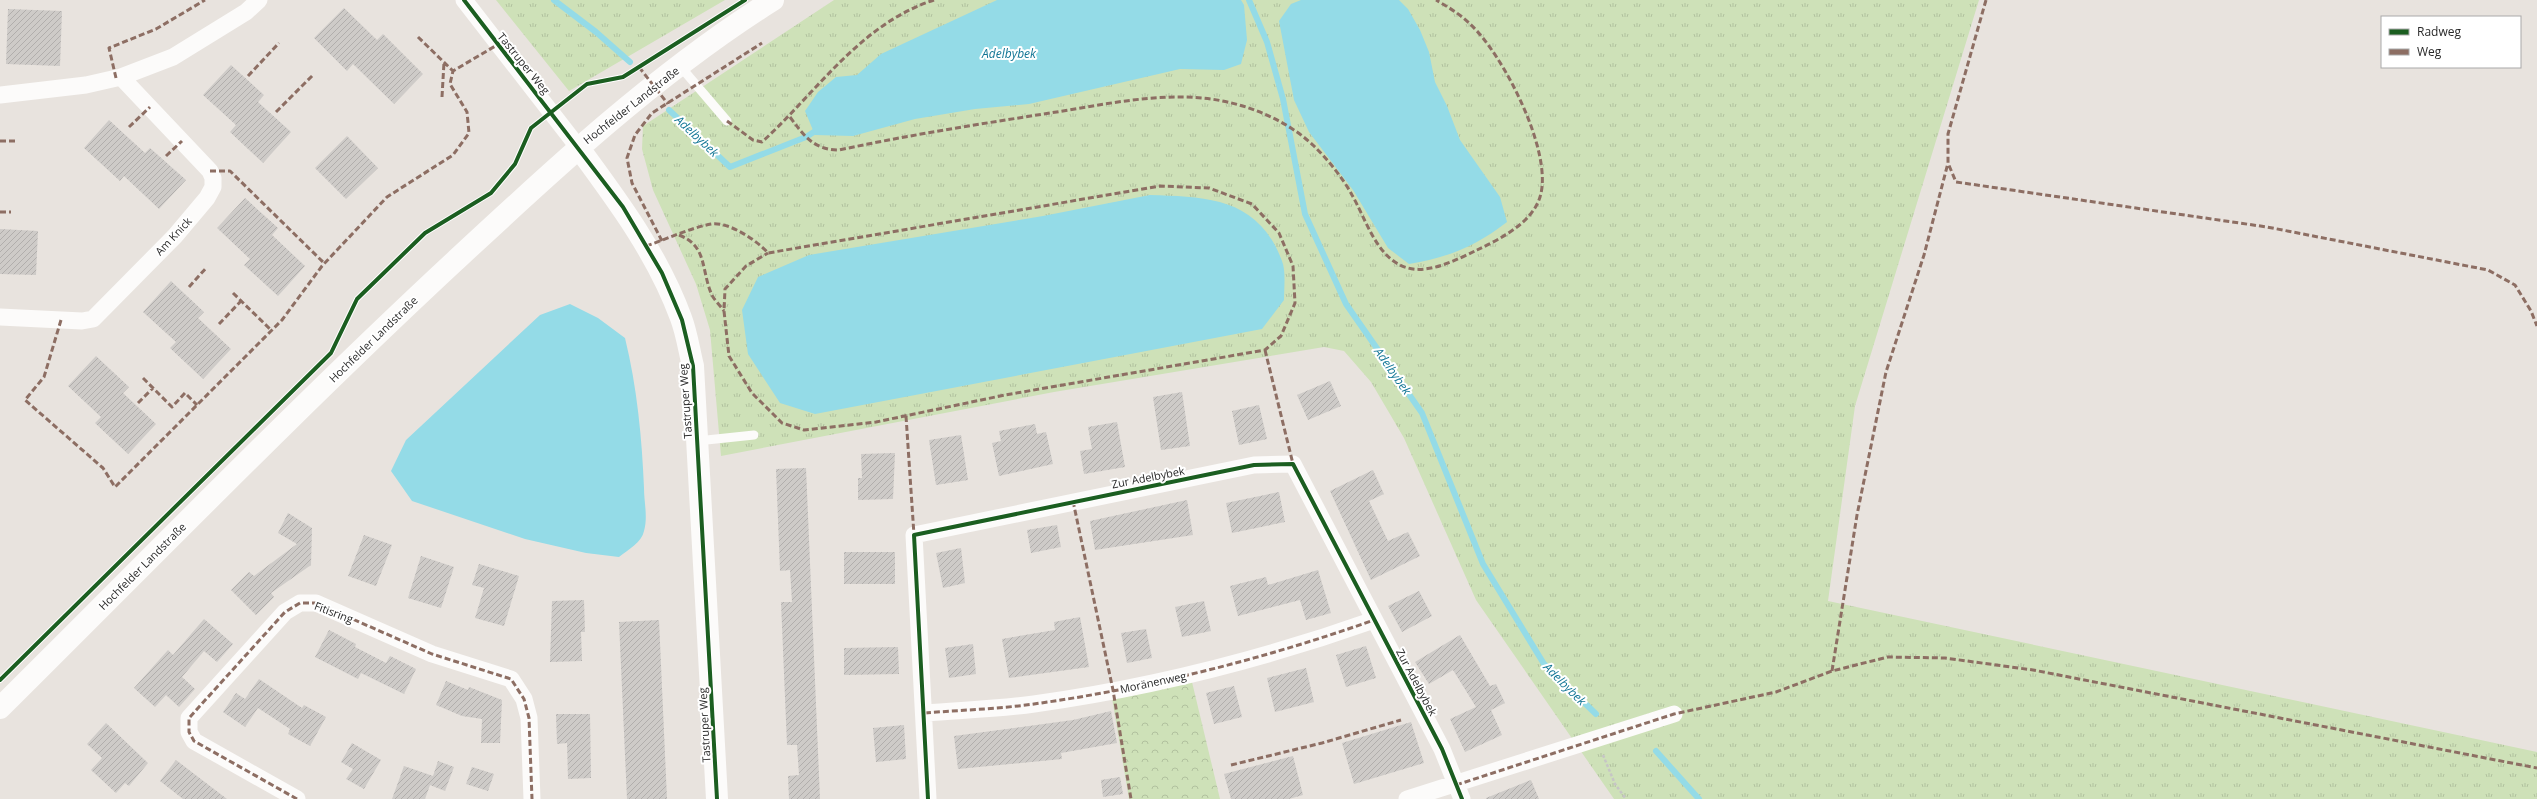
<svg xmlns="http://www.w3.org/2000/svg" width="2537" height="799" font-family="'Open Sans',sans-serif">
  <defs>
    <pattern id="grass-tufts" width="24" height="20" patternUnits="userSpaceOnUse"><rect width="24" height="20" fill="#cee1b8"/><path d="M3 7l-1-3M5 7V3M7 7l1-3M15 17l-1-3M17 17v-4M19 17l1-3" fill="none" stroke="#b1c19e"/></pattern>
    <pattern id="park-crowns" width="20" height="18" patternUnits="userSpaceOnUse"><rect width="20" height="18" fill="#cee1b8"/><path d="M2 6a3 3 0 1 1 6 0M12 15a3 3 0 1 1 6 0" fill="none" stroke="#b1c19e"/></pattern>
    <pattern id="building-hatch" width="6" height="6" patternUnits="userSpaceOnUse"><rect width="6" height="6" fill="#cecbc8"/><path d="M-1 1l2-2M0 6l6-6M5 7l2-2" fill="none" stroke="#b1aeac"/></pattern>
  </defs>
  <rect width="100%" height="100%" fill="#e8e3de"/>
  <path fill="url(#grass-tufts)" d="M496,0H725L569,91Z
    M834,0H1979L1855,406L1828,601L2537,752V799H1614L1476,600L1404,438L1371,382L1344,351L1324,347L1054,392L721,456L710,330L696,284L653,190L642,149L643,126Z"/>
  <path fill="url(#park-crowns)" d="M1192,682L1220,799H1129L1112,698Z"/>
  <path fill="#94dbe7" d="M997,0H1241L1244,5L1247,40L1241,64L1224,70L1180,69L1029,104L975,109L915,119L853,136L815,135L805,111L818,92L836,77L857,75L881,54Z
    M1301,0H1399L1408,9L1420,30L1429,52L1435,82L1447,106L1460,140L1500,197L1507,222C1476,246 1447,258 1409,264L1388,248L1353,190L1309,132L1294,100L1279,21L1291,4Z
    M1150,195C1207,197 1258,197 1282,261C1286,271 1284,288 1284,300L1262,329L815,414L780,403L748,354L742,310L758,277L809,255L1043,216Z
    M570,304L598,318L625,338C637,387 642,438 644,488C644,502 648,517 644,531C642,542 628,550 619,557L586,553L525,539L412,501L391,471L406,440L540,315Z"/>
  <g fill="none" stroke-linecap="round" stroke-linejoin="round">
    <path stroke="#94dbe7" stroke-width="6" d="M554,0L596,32L630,62
      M1249,0L1267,42L1283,99L1305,214L1346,304L1422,413L1483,564L1544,664L1596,714
      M669,110L730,167L806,137L820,128
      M1656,751L1699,799"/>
  </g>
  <path fill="url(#building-hatch)" d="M344,8L377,40L383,34L423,74L394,104L353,64L347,71L314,38Z
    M8,9L62,11L60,66L6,64Z
    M231,65L264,95L258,102L291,132L263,163L230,132L236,125L203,95Z
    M109,120L145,153L150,148L186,180L159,209L124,176L120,181L84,148Z
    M347,136L378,168L346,199L315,168Z
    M245,198L278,228L272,235L305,266L278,296L244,265L250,259L217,228Z
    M0,229L38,231L36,275L0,274Z
    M171,281L204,312L198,318L231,349L203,379L170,348L176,342L143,312Z
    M96,356L129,387L123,393L156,424L128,454L95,423L101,417L68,386Z
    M1330,381L1341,406L1308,420L1297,395Z
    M1182,392L1190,446L1161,450L1153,397Z
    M1259,405L1267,439L1239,445L1232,411Z
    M1117,422L1125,467L1084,474L1080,451L1092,449L1088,427Z
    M1035,424L1037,434L1046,432L1053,464L999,476L992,443L1001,441L999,431Z
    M961,435L968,480L936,485L929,440Z
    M895,453L893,499L858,500V478H862L861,454Z
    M806,468L820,799H789L788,776L799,775L797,745H787L781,602H792L790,570L780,571L776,469Z
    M1373,470L1384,494L1369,501L1388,541L1408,532L1420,556L1371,580L1330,491Z
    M1279,492L1285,522L1232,533L1226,503Z
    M1187,500L1193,535L1095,550L1090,521Z
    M288,513L312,528L311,565L271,593L274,597L256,615L231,590L249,572L254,576L297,544L278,533Z
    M1057,525L1061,547L1031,553L1027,530Z
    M364,535L392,545L376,586L348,576Z
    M961,548L965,583L943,588L936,553Z
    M844,552H895V584H844Z
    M421,556L454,567L441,608L408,598Z
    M479,564L519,576L504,626L475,618L484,588L472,585Z
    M1318,570L1331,613L1306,620L1300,600L1238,616L1230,586L1266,577L1268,585Z
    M1419,591L1432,616L1402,632L1388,606Z
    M584,600L585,632H581L582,661L550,662L552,601Z
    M1204,601L1211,631L1182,637L1175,607Z
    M1080,617L1089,667L1009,678L1002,639L1055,630L1054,622Z
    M204,619L233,644L217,662L204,651L182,677L195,689L179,707L166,695L155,707L134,688L168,650L173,655Z
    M659,620L667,799H627L619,622Z
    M1146,629L1152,658L1127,663L1121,633Z
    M329,630L356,644L355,647L386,663L390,656L416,669L404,694L361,673L358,679L315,657Z
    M1460,635L1490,686L1496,684L1505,703L1491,710L1502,735L1465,752L1450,719L1476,707L1453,670L1429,684L1415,662Z
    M973,644L976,674L949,678L945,648Z
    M1366,646L1376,678L1346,687L1336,655Z
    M898,647L899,674L844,675V648Z
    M1306,668L1314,702L1275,712L1267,678Z
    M259,679L302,708L304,705L326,717L310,746L288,734L290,729L258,708L245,727L223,712L236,693L245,699Z
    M446,681L468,690L469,687L502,700L500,743H481L482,719L462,716L436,705Z
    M1234,686L1242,717L1214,724L1206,693Z
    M1111,711L1117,743L1061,753L1062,759L958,769L954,736L1073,720Z
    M556,714H590L591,778L568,779L567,743L557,744Z
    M1411,722L1424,763L1354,784L1342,743Z
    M106,723L148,763L129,786L125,783L116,793L91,770L102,758L87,744Z
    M904,725L906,759L876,762L873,728Z
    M352,743L381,760L364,789L346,779L353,769L341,762Z
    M1293,756L1303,795L1289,799H1231L1224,774Z
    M176,760L227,799H183L160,781Z
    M438,761L454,767L445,791L430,785L425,799H392L404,766L433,776L430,785Z
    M472,767L494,774L488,791L466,784Z
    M1120,777L1123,794L1103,797L1101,780Z
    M1531,780L1539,799H1486V798Z"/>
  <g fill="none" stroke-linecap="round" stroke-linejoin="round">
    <path stroke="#c6c5c5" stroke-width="2.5" stroke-dasharray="3 2" stroke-linecap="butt" d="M1603,755L1615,784L1626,799"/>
    <path stroke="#fcfbfa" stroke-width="9" d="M680,66L727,121
      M697,441L754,435"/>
    <path stroke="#fcfbfa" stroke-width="17" d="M464,0L578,147
      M0,95L86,85L121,77L173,57L246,12L259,0
      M0,317L82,321L93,319L175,236L207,198L213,187V178L210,171L121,77
      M925,713C961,710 998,709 1034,704C1149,688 1264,659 1374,620
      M297,799L194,741L189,732V718L285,612L300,603H316L432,654L511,679L524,699L529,718L532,799
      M928,799L914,535L1254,465L1293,464L1442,749L1462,799
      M1407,799L1674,714"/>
    <path stroke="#fcfbfa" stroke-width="22" d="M578,147C618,201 658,255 681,318C687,334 689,350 693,366L717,799
      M0,708C151,558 299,406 455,261C555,168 657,73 773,0"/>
    <path stroke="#8d6e63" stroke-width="3" stroke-dasharray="6 3" stroke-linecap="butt" d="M1986,0L1948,134V163L1956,182L2267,227L2488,270L2515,285L2531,311L2537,326
      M418,37L453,71
      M639,67L668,104
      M248,76L279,43
      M116,78L109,48L156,29L205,0
      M442,97L444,62
      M276,112L313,75
      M790,117C804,136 814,150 839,150C909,135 980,124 1050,113C1102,105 1158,92 1211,99C1247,104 1287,120 1314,146C1328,160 1343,178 1352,195C1366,219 1377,260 1408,268C1430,274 1458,259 1477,250C1500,239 1532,223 1540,197C1554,153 1503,54 1470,24C1460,14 1448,7 1436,0
      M727,121L753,140L762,142C817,92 860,24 934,0
      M129,127L150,107
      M0,141H15
      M166,156L182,141
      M210,171H230L324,263
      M0,212H11
      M679,235C707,246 701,268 711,293C713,299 720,305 724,311
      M662,241L632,183L627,158L635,135L652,113L762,43
      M646,246C667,239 690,228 711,224C728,221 758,241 768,253L1160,186L1209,188L1252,204L1279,233L1293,266L1295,303L1281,336L1265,350L1005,395L876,422L804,430L782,423L752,393L729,356L724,311L725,289L746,266L768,253
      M189,287L207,267
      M233,293L271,330
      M61,320L44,377L25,400L103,468L115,487L282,320L322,266L387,197L453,155L469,133L467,112L450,84L453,71L497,45
      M219,324L241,301
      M1265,350L1293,464
      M143,378L172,407L185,393L197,405
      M138,403L153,388
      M906,416L914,535
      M1073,501L1113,690L1131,799
      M1832,671L1857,515L1886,372L1924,255L1948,163
      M925,713C961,710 998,709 1034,704C1149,688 1264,659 1374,620
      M1231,765L1322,743L1401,720
      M1456,785L1674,714L1776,692L1832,671L1888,657L1945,658L2033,670L2537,768
      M297,799L194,741L189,732V718L285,612L300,603H316L432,654L511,679L524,699L529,718L532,799"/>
    <g stroke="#fff" stroke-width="6">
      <path id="cycleway" d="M464,0L623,207L662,273L682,320L693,366L717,799
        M0,680L331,353L357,299L425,233L491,193L515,164L531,128L587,84L623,77L745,0
        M928,799L914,535L1254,465L1293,464L1442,749L1462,799"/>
    </g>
    <use href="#cycleway" stroke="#1b5e20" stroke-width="4"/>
  </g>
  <g text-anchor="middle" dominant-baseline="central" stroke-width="4" stroke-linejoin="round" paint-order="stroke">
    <g font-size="11" fill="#292929" stroke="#fff">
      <text transform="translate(524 63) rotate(51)">Tastruper Weg</text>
      <text transform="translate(631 105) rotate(-38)">Hochfelder Landstraße</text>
      <text transform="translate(173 236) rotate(-47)">Am Knick</text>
      <text transform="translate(373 339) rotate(-44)">Hochfelder Landstraße</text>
      <text transform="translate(685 401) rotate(-94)">Tastruper Weg</text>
      <text transform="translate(1148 477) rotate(-11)">Zur Adelbybek</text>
      <text transform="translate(142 566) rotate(-45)">Hochfelder Landstraße</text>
      <text transform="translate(334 612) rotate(21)">Fitisring</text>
      <text transform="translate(1153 682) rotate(-12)">Moränenweg</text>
      <text transform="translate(1417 682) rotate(62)">Zur Adelbybek</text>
      <text transform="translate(704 725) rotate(-93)">Tastruper Weg</text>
    </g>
    <g font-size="12" font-style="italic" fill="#117595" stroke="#fff">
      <text x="1009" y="53">Adelbybek</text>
      <text transform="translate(697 136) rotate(43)">Adelbybek</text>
      <text transform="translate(1393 371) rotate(55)">Adelbybek</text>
      <text transform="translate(1565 684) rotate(45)">Adelbybek</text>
    </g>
  </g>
  <rect x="2381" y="16" width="140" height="52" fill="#ffffff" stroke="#a9a9a9"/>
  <rect x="2389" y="29" width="20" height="6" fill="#1b5e20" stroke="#a9a9a9"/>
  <text x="2417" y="36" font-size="12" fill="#292929">Radweg</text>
  <rect x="2389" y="49" width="20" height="6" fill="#8d6e63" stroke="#a9a9a9"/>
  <text x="2417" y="56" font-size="12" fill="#292929">Weg</text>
</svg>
